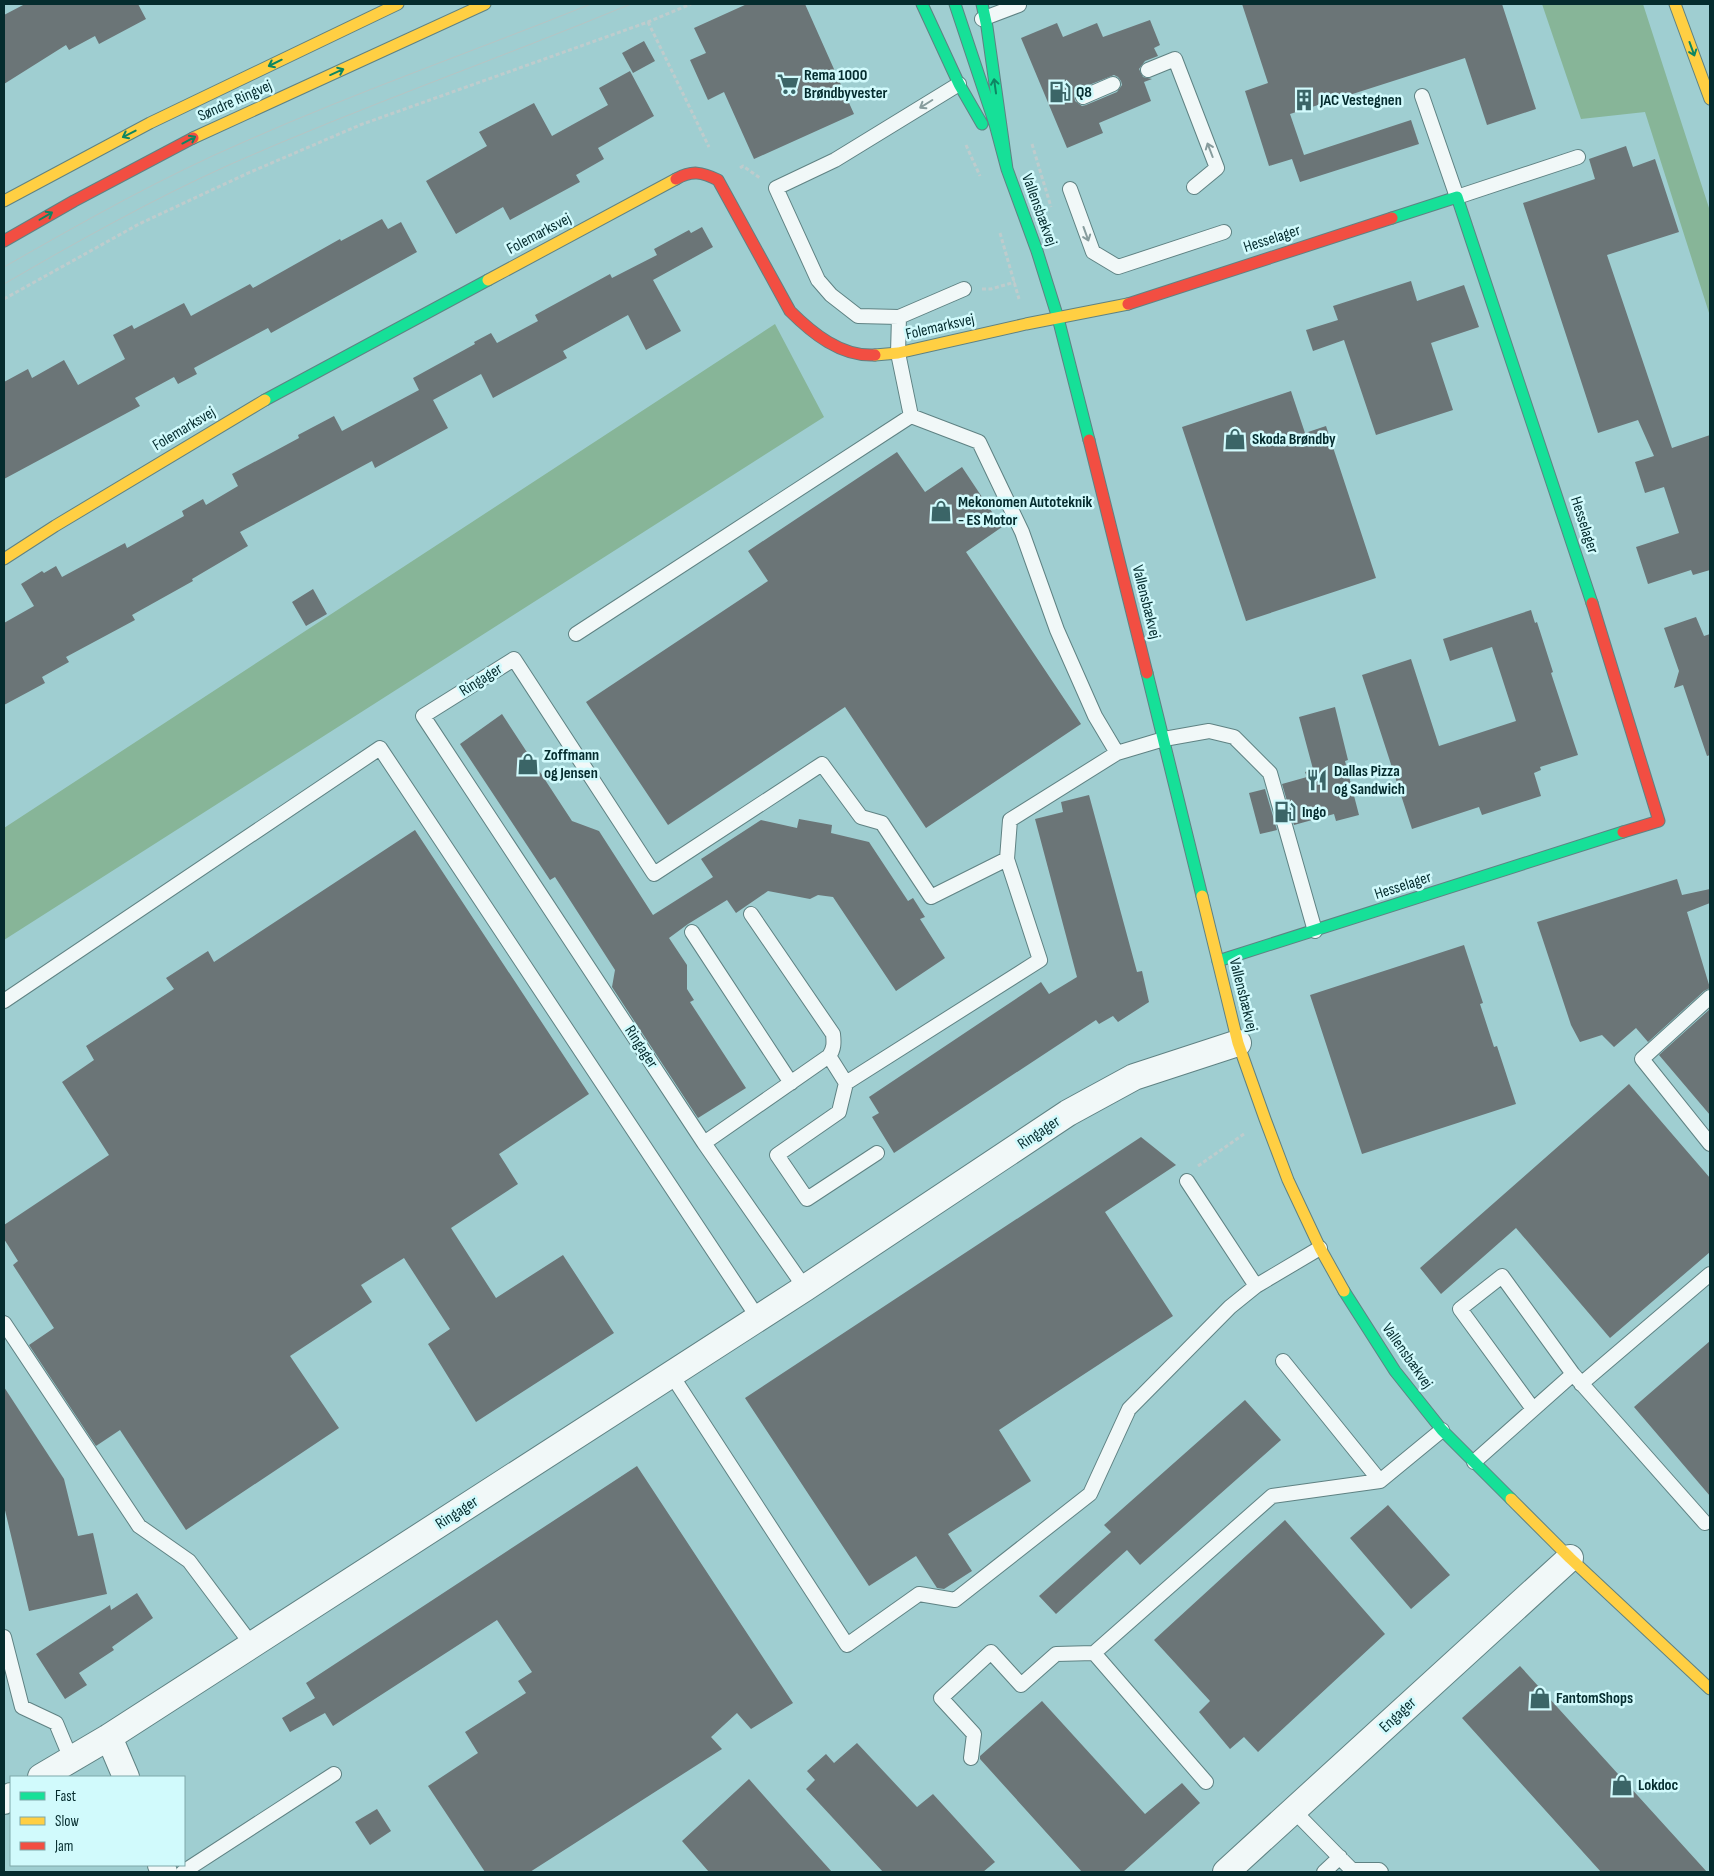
<svg xmlns="http://www.w3.org/2000/svg" width="1714" height="1876" font-family="'Sofia Sans Condensed',sans-serif">
  <rect width="100%" height="100%" fill="#9fced1"/>
  <path fill="#87b598" d="M1542,4H1643L1710,211V316L1645,112L1581,119Z
    M775,324L824,417L4,940V828Z"/>
  <path fill="#6b7577" fill-rule="evenodd" d="M25,4H138L146,19L99,44L95,36L69,50L66,45L4,84V15Z
    M747,4H805L854,114L754,159L724,92L708,100L690,60L706,53L694,28Z
    M1242,4H1502L1536,109L1487,125L1465,58L1290,114L1304,155L1411,120L1419,144L1300,182L1292,159L1269,166L1245,91L1268,83Z
    M1150,20L1160,45L1154,48L1158,56L1145,61L1139,69L1143,77L1152,79L1144,82L1151,101L1099,123L1103,133L1067,148L1021,38L1057,23L1063,37L1097,23L1103,37ZM1114,75L1118,77L1121,81L1122,85L1117,92L1086,105L1082,106L1075,101L1074,96L1079,89Z
    M644,41L655,61L633,73L622,53Z
    M630,71L654,116L598,148L604,159L576,175L580,182L510,220L503,207L456,234L426,181L487,146L479,132L534,103L552,136L608,105L599,88Z
    M1626,146L1633,167L1655,159L1679,232L1607,255L1672,448L1710,435V570L1693,575L1691,570L1648,584L1636,547L1679,533L1664,487L1645,493L1635,462L1654,456L1638,420L1598,433L1523,203L1595,179L1589,159Z
    M382,219L388,229L401,222L417,252L271,333L268,328L194,368L197,374L178,384L174,377L135,398L140,406L4,479V382L28,369L32,378L64,360L78,385L125,359L113,335L132,325L134,329L184,303L191,316L250,284L253,288L340,239L341,241Z
    M702,227L713,247L653,280L681,331L646,350L628,315L563,351L567,358L493,398L481,374L433,400L448,428L375,468L372,461L240,532L248,546L192,579L193,581L132,615L135,620L66,657L69,662L42,677L45,683L4,705V623L34,606L21,584L42,571L44,573L56,566L62,577L125,543L127,548L184,516L182,511L203,499L206,505L238,486L232,474L299,438L298,435L334,416L342,431L419,390L413,378L475,344L474,342L491,333L497,343L538,321L535,315L610,274L612,278L657,255L654,249L689,230L691,233Z
    M1411,281L1417,301L1464,285L1479,327L1431,343L1453,410L1376,435L1344,340L1313,351L1306,330L1338,320L1333,306Z
    M1291,391L1305,433L1326,426L1376,578L1246,621L1182,427Z
    M897,452L925,492L962,467L1002,527L966,552L1081,724L926,828L845,707L668,825L586,702L768,581L748,551Z
    M313,589L327,614L306,626L292,602Z
    M1531,610L1535,623L1537,622L1553,672L1551,673L1578,755L1540,767L1541,770L1534,773L1541,796L1482,815L1479,807L1412,829L1362,675L1411,659L1439,746L1516,721L1492,647L1450,661L1443,639Z
    M1696,617L1704,636L1710,634V755L1707,756L1683,685L1674,688L1679,671L1664,628Z
    M1335,707L1348,760L1345,761L1359,815L1336,821L1334,814L1294,825L1282,784L1307,777L1305,772L1313,769L1299,717Z
    M502,714L572,821L599,831L653,915L713,877L701,859L761,820L797,828L799,819L832,825L831,833L869,842L908,901L913,898L925,917L920,919L945,958L896,991L833,897L818,895L810,899L768,891L736,913L727,900L688,924L669,938L687,965V989L694,1000L690,1002L746,1088L698,1118L612,987L615,970L555,877L550,880L460,744Z
    M1265,789L1277,830L1260,834L1249,793Z
    M1089,795L1137,972L1142,971L1149,1002L1118,1022L1113,1016L1099,1024L1096,1020L894,1153L872,1117L879,1113L869,1097L1041,982L1049,994L1077,977L1035,819L1063,812L1061,802Z
    M415,830L589,1094L499,1154L518,1184L451,1228L496,1298L563,1255L614,1333L476,1422L428,1344L450,1329L404,1258L361,1285L372,1302L290,1356L339,1428L186,1530L120,1430L96,1446L29,1345L54,1328L13,1265L18,1261L4,1239V1225L109,1155L62,1082L94,1060L86,1046L174,989L166,978L208,951L214,962Z
    M1677,879L1682,895L1710,889V903L1687,912L1710,988L1704,991L1648,1042L1636,1028L1614,1047L1602,1035L1580,1042L1571,1025L1537,922Z
    M1464,945L1483,1003L1480,1004L1494,1047L1497,1046L1516,1104L1362,1154L1310,995Z
    M1710,1009V1115L1659,1055Z
    M1629,1084L1710,1178V1252L1610,1338L1516,1228L1441,1294L1420,1268Z
    M1141,1137L1176,1165L1105,1212L1173,1316L999,1430L1031,1481L948,1534L972,1571L944,1589L937,1588L916,1556L869,1586L745,1398Z
    M1710,1341V1496L1634,1407Z
    M4,1387L64,1479L78,1536L93,1533L107,1594L29,1611L4,1506Z
    M1245,1400L1281,1440L1140,1565L1127,1550L1056,1614L1039,1596L1111,1532L1104,1525Z
    M637,1466L793,1703L751,1729L737,1713L711,1737L722,1749L530,1872H485L428,1786L478,1753L465,1732L526,1693L518,1681L532,1672L497,1620L333,1726L325,1713L290,1732L282,1718L315,1698L306,1683Z
    M1388,1505L1450,1575L1411,1609L1350,1538Z
    M1285,1520L1385,1634L1258,1752L1244,1737L1230,1749L1199,1712L1210,1701L1154,1640Z
    M137,1593L153,1618L112,1647L114,1650L79,1673L87,1685L65,1699L36,1654L110,1605L111,1610Z
    M1520,1666L1707,1872H1601L1462,1718Z
    M1042,1701L1145,1814L1182,1783L1200,1803L1123,1872H1082L980,1759V1756Z
    M857,1743L917,1807L933,1794L995,1862L983,1872H883L806,1789L815,1780L807,1771L826,1754L834,1763Z
    M749,1779L787,1822L832,1872H709L682,1841Z
    M377,1809L391,1831L370,1845L355,1822Z"/>
  <g fill="none" stroke-linecap="round" stroke-linejoin="round">
    <g stroke="#5f8283" stroke-width="16">
      <path id="lane" d="M982,19L1019,5
        M1148,70L1175,59L1217,168L1194,187
        M959,84L835,160L776,188L818,280L831,295L858,316L899,317L964,289
        M1422,96L1457,197L1578,157
        M1083,97L1113,84
        M1070,189L1093,252L1118,267L1224,232
        M899,317L898,353L911,416L979,442L1022,532L1057,630L1095,716L1117,753
        M576,634L911,416
        M751,914L833,1034C834,1043 834,1049 829,1056
        M692,932L791,1083
        M1710,997L1642,1059L1710,1144
        M4,1001L380,748L758,1318
        M846,1083L839,1112L777,1155L807,1199L877,1153
        M704,1143L829,1056L846,1083L1040,960L1007,859L1010,820L1117,753L1164,739L1209,731L1234,737L1270,773L1315,931
        M1187,1181L1256,1286
        M805,1288L704,1143L423,716L514,659L654,874L822,764L861,817L882,823L931,897L1007,859
        M4,1323L139,1526L189,1561L252,1645
        M1283,1361L1380,1481
        M671,1374L847,1645L919,1594L955,1600L1090,1494L1129,1409L1230,1307L1256,1286L1320,1248
        M1581,1384L1710,1274
        M1533,1409L1460,1309L1502,1276L1573,1374
        M1474,1462L1573,1374L1705,1523
        M4,1637L22,1707L56,1723L71,1759
        M971,1758L974,1734L941,1698L991,1652L1021,1685L1056,1654L1094,1653
        M1206,1782L1094,1653L1272,1496L1380,1481L1442,1430
        M1294,1811L1352,1870H1379L1381,1872
        M183,1872L334,1774
        M1324,1872L1340,1857"/>
    </g>
    <g stroke="#5f8283" stroke-width="28">
      <path id="street" d="M109,1737L126,1777
        M41,1777L109,1737L805,1288L1068,1113L1134,1077L1238,1043
        M4,1801L11,1796
        M161,1865L164,1872
        M1226,1872L1570,1558"/>
    </g>
    <g stroke="#5f8283" stroke-width="13">
      <path id="fast" d="M922,4L959,84L982,124
        M955,4L995,124L1007,169L1037,251L1058,318L1089,440
        M982,4L987,27L1007,169
        M1392,218L1457,197L1592,603
        M265,400L488,280
        M1147,673L1202,896
        M1218,961L1623,832
        M1344,1291L1395,1371L1442,1430L1511,1499"/>
    </g>
    <g stroke="#5f8283" stroke-width="13">
      <path id="slow" d="M1675,4L1710,99
        M193,138L485,4
        M4,201L150,123L398,4
        M488,280L676,179
        M875,355L898,353L1026,324L1128,304
        M4,559L55,526L265,400
        M1202,896L1238,1043L1265,1119L1288,1180L1320,1248L1344,1291
        M1511,1499L1570,1558L1710,1689"/>
    </g>
    <g stroke="#5f8283" stroke-width="13">
      <path id="jam" d="M676,179C692,170 702,172 718,180L790,311C812,333 841,357 875,355
        M4,241L74,201L193,138
        M1128,304L1392,218
        M1089,440L1147,673
        M1592,603L1659,821L1623,832"/>
    </g>
    <path stroke="#becccd" stroke-width="3" stroke-dasharray="4 2.5" stroke-linecap="butt" d="M648,22L709,147
      M1032,144L1051,207
      M966,145L980,176
      M740,168L743,166L760,178
      M1000,233L1019,299
      M982,289H991L1015,282
      M4,299L139,224L246,174L360,125L648,22L691,4
      M1198,1166L1244,1134"/>
    <use href="#lane" stroke="#f1f8f8" stroke-width="14"/>
    <use href="#street" stroke="#f1f8f8" stroke-width="26"/>
    <use href="#fast" stroke="#16e098" stroke-width="11"/>
    <use href="#slow" stroke="#ffcf43" stroke-width="11"/>
    <use href="#jam" stroke="#f24e42" stroke-width="11"/>
    <path stroke="#b5c4c4" stroke-width="1" d="M4,267C83,222 162,177 246,141C359,91 477,50 591,4
      M4,284C78,241 153,199 231,164C363,106 498,59 631,4"/>
  </g>
  <defs><path id="oneway-shaft" d="M-6 0H5M1.5-3L5.5 0L1.5 3" fill="none" stroke-width="1.6" stroke-linecap="round" stroke-linejoin="round" transform="scale(1.25)"/></defs>
  <g stroke="#0e8663">
    <use href="#oneway-shaft" transform="translate(1692 49) rotate(70)"/>
    <use href="#oneway-shaft" transform="translate(275 63) rotate(154)"/>
    <use href="#oneway-shaft" transform="translate(337 72) rotate(-24)"/>
    <use href="#oneway-shaft" transform="translate(995 86) rotate(-98)"/>
    <use href="#oneway-shaft" transform="translate(129 134) rotate(153)"/>
    <use href="#oneway-shaft" transform="translate(189 140) rotate(-28)"/>
    <use href="#oneway-shaft" transform="translate(46 216) rotate(-30)"/>
  </g>
  <g stroke="#879c9d">
    <use href="#oneway-shaft" transform="translate(926 104) rotate(148)"/>
    <use href="#oneway-shaft" transform="translate(1210 150) rotate(-111)"/>
    <use href="#oneway-shaft" transform="translate(1086 234) rotate(70)"/>
  </g>
  <defs>
    <g id="supermarket-bare" transform="scale(1.725)"><path d="M-6-5.5h2.5l.6 2H6L4.5 2H-2.5L-4.4-4H-6ZM-1.5 3.2a1.3 1.3 0 1 0 .1 0ZM3 3.2a1.3 1.3 0 1 0 .1 0Z" fill="#3b6567" stroke="#d1fafc" stroke-width="2.5" paint-order="stroke"/></g>
    <g id="fuel-bare" transform="scale(1.725)"><path d="M-5.5-6h7V0h2V4h1.3V-2.5L3-4.5l.8-.8L6-3V5H2.5V1h-1V6h-7ZM-4.2-4.7v3.2H.2V-4.7Z" fill="#3b6567" stroke="#d1fafc" stroke-width="2.5" paint-order="stroke"/></g>
    <g id="building-bare" transform="scale(1.725)"><path d="M-4-6H4V6H1V3H-1V6H-4ZM-2.5-4.3h1.7v1.8h-1.7ZM.8-4.3h1.7v1.8H.8ZM-2.5-1h1.7V.8h-1.7ZM.8-1h1.7V.8H.8Z" fill="#3b6567" stroke="#d1fafc" stroke-width="2.5" paint-order="stroke"/></g>
    <g id="shop-bare" transform="scale(1.725)"><path d="M-5-2.5h2.3a2.7 3.5 0 0 1 5.4 0H5L5.5 6h-11ZM-1.5-2.5h3a1.5 2.3 0 0 0-3 0Z" fill="#3b6567" stroke="#d1fafc" stroke-width="2.5" paint-order="stroke"/></g>
    <g id="restaurant-bare" transform="scale(1.725)"><path d="M-5-6h1v4h1v-4h1v4h1v-4h1v5L-1.5 .5V6h-2V.5L-5-1ZM5-6V6H3V1.5H1.5Q1.5-4 5-6Z" fill="#3b6567" stroke="#d1fafc" stroke-width="2.5" paint-order="stroke"/></g>
  </defs>
  <g fill-rule="evenodd">
    <use href="#supermarket-bare" x="788" y="84"/>
    <use href="#fuel-bare" x="1060" y="92"/>
    <use href="#building-bare" x="1304" y="100"/>
    <use href="#shop-bare" x="1235" y="439"/>
    <use href="#shop-bare" x="941" y="511"/>
    <use href="#shop-bare" x="528" y="764"/>
    <use href="#restaurant-bare" x="1317" y="780"/>
    <use href="#fuel-bare" x="1285" y="812"/>
    <use href="#shop-bare" x="1540" y="1698"/>
    <use href="#shop-bare" x="1622" y="1785"/>
  </g>
  <g text-anchor="middle" dominant-baseline="central" stroke-width="5" stroke-linejoin="round" paint-order="stroke">
    <g font-size="16" font-weight="bold" fill="#052c2e" stroke="#d1fafc" text-anchor="start">
      <text x="804" y="75">Rema 1000<tspan x="804" dy="18">Brøndbyvester</tspan></text>
      <text x="1076" y="92">Q8</text>
      <text x="1320" y="100">JAC Vestegnen</text>
      <text x="1252" y="439">Skoda Brøndby</text>
      <text x="958" y="502">Mekonomen Autoteknik<tspan x="958" dy="18">- ES Motor</tspan></text>
      <text x="544" y="755">Zoffmann<tspan x="544" dy="18">og Jensen</tspan></text>
      <text x="1334" y="771">Dallas Pizza<tspan x="1334" dy="18">og Sandwich</tspan></text>
      <text x="1302" y="812">Ingo</text>
      <text x="1556" y="1698">FantomShops</text>
      <text x="1638" y="1785">Lokdoc</text>
    </g>
    <g font-size="16" fill="#052c2e" stroke="#d1fafc">
      <text transform="translate(235 101) rotate(-24)">Søndre Ringvej</text>
      <text transform="translate(1039 210) rotate(70)">Vallensbækvej</text>
      <text transform="translate(539 234) rotate(-28)">Folemarksvej</text>
      <text transform="translate(1272 239) rotate(-18)">Hesselager</text>
      <text transform="translate(940 327) rotate(-13)">Folemarksvej</text>
      <text transform="translate(184 429) rotate(-31)">Folemarksvej</text>
      <text transform="translate(1584 525) rotate(72)">Hesselager</text>
      <text transform="translate(1146 602) rotate(76)">Vallensbækvej</text>
      <text transform="translate(481 680) rotate(-32)">Ringager</text>
      <text transform="translate(1403 886) rotate(-18)">Hesselager</text>
      <text transform="translate(1243 995) rotate(76)">Vallensbækvej</text>
      <text transform="translate(641 1047) rotate(57)">Ringager</text>
      <text transform="translate(1039 1133) rotate(-34)">Ringager</text>
      <text transform="translate(1407 1356) rotate(55)">Vallensbækvej</text>
      <text transform="translate(457 1513) rotate(-33)">Ringager</text>
      <text transform="translate(1398 1715) rotate(-43)">Engager</text>
    </g>
  </g>
  <rect width="1714" height="1876" fill="none" stroke="#052c2e" stroke-width="10"/>
  <rect x="10" y="1776" width="175" height="90" fill="#d1fafc" stroke="#7fa8aa"/>
  <rect x="20" y="1792" width="25" height="8" fill="#16e098" stroke="#7fa8aa"/>
  <text x="55" y="1801" font-size="15" fill="#052c2e">Fast</text>
  <rect x="20" y="1817" width="25" height="8" fill="#ffcf43" stroke="#7fa8aa"/>
  <text x="55" y="1826" font-size="15" fill="#052c2e">Slow</text>
  <rect x="20" y="1842" width="25" height="8" fill="#f24e42" stroke="#7fa8aa"/>
  <text x="55" y="1851" font-size="15" fill="#052c2e">Jam</text>
</svg>
